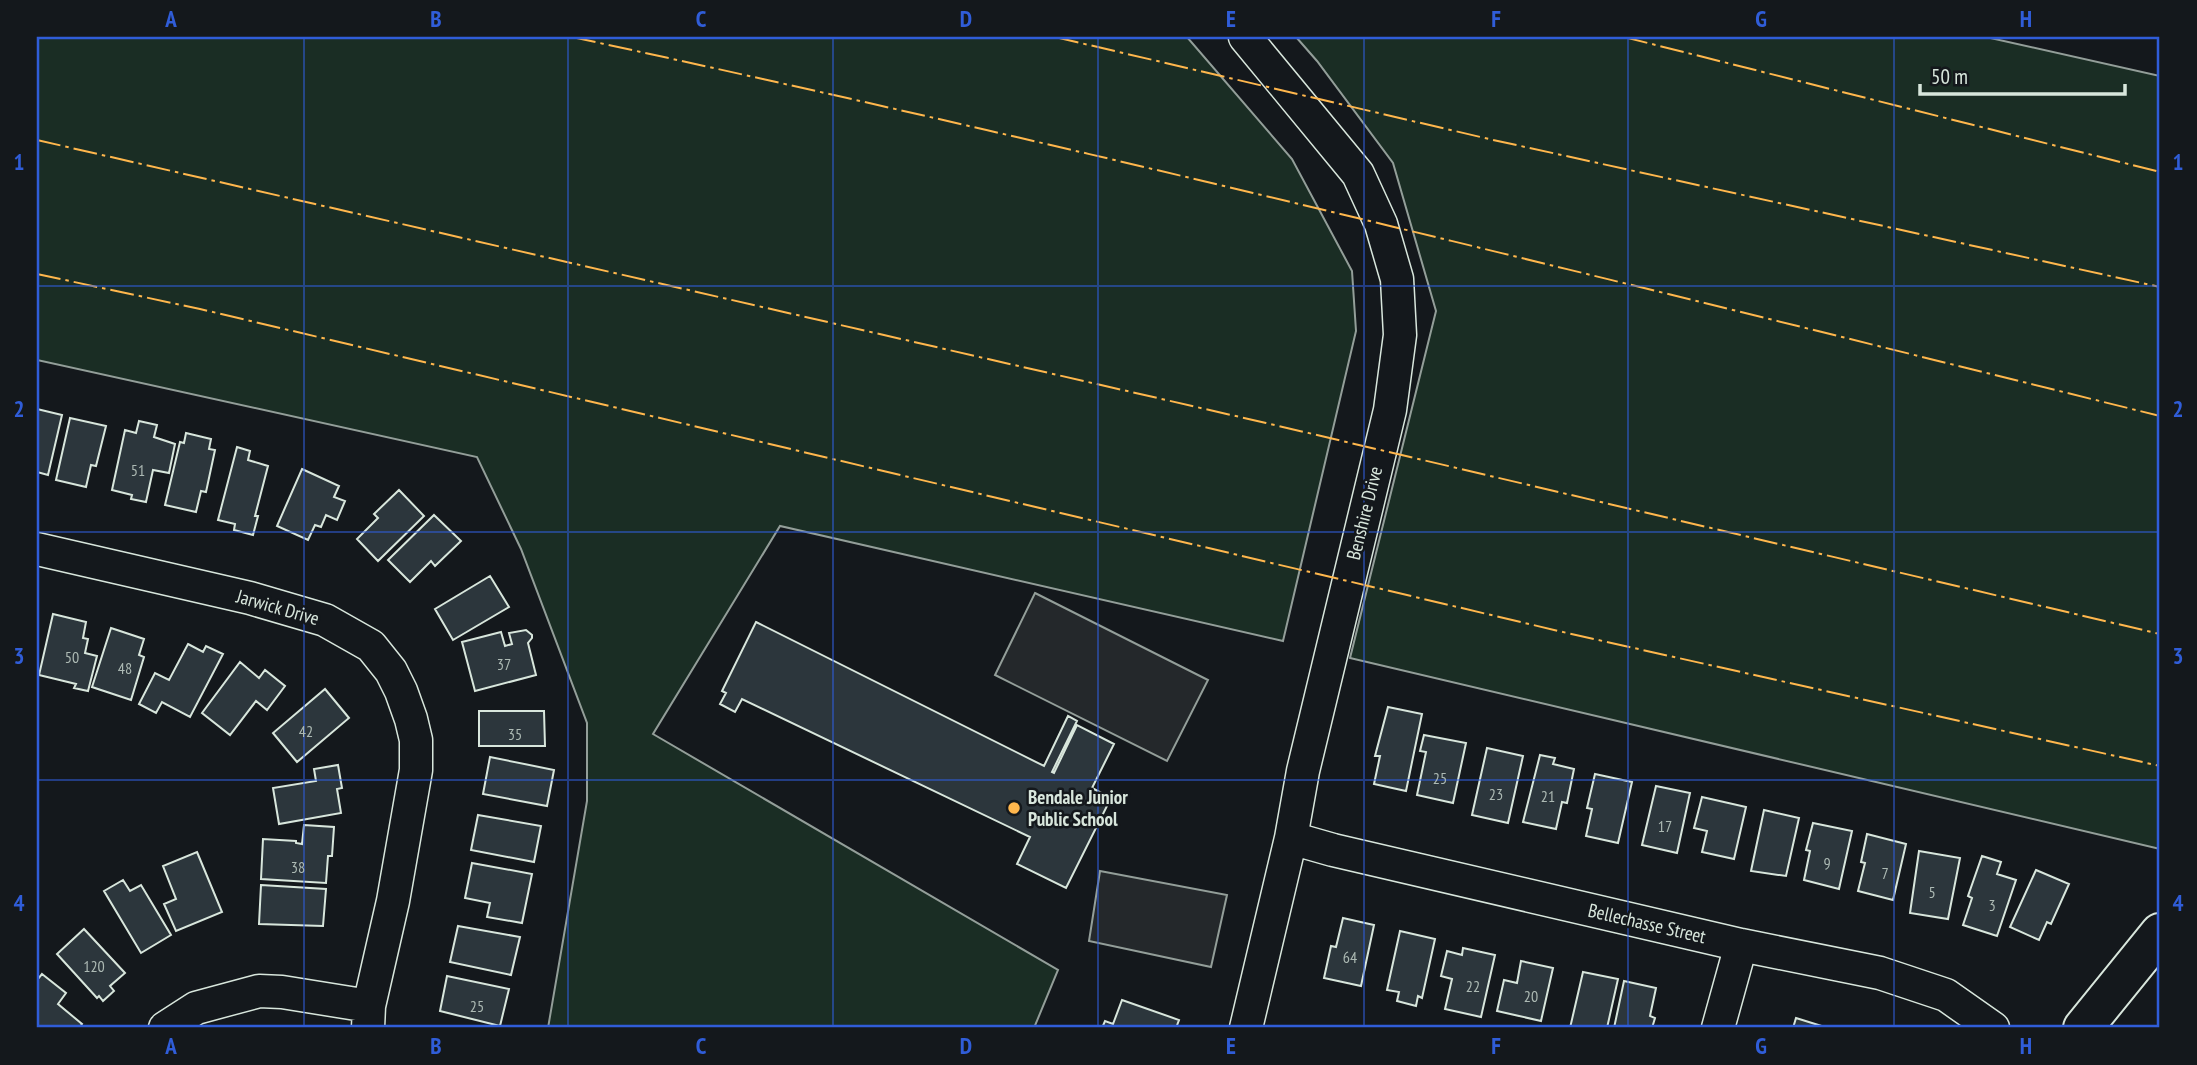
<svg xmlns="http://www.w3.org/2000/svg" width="2197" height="1065" font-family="'PT Sans Narrow',sans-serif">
  <rect width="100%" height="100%" fill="#14181c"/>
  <path fill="#1a2d24" stroke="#939e99" stroke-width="2" d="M37,37H1187L1292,159L1352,271L1356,331L1283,641L780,526L653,734L1058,970L1034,1028H548L587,801V723L521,549L477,457L37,360Z
    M1296,37H1986L2160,76V849L1350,658L1436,311L1393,163L1317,61Z"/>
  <path fill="#24282b" stroke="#939e99" stroke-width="2" d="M1035,593L1208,680L1167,761L995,675Z
    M1100,871L1227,895L1211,967L1089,941Z"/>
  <path fill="#2c363c" stroke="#d8e6dc" stroke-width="2" d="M37,409L62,415L48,475L37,472Z
    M70,418L106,426L96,466L91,465L86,487L56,480Z
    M139,421L157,425L154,437L175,444L169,473L153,470L146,502L131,499L132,495L112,490L125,430L136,433Z
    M186,433L211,439L209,449L215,450L206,492L201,491L196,512L165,505L180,442L184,443Z
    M237,447L250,451L248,460L268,466L255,516H258L253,535L234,530L235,524L218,520Z
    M302,469L339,486L334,497L345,501L337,520L326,515L321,527L315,525L308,540L277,526Z
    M399,490L424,516L378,561L357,539L378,518L374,514Z
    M434,515L461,541L435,566L431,561L410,582L388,560Z
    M490,576L509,607L453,640L435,609Z
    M53,614L86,622L83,638L88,639L85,653L97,656L88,691L74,688L76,684L39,675Z
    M756,622L1044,766L1068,716L1077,721L1052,772L1054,773L1077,725L1114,744L1092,788L1111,798L1066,888L1017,864L1030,837L742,699L735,712L720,704L726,693L722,691Z
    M111,628L144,639L139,655L144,657L131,700L92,687Z
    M526,630L532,635V638L528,643L536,675L475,691L462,642L501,632L505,646L512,644L509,633Z
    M188,644L203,652L206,646L223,654L190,717L162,702L156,713L139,704L155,673L169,680Z
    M240,662L259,678L265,670L285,686L267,710L256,701L230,735L202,713Z
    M325,689L349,718L297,762L273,733Z
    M1388,707L1422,714L1406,791L1374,784L1380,756H1375Z
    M479,711H544L545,746H479Z
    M1424,735L1466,743L1453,803L1417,795L1426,752L1420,751Z
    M1487,748L1523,756L1508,823L1472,815Z
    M1540,755L1555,758L1553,764L1574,769L1567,803L1562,802L1556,829L1523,822Z
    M490,757L554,770L547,806L483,794Z
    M338,765L342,788L337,789L341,813L279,824L273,788L316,781L314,769Z
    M1595,774L1632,782L1618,843L1586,836L1592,809L1587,808Z
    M1656,786L1690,793L1677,853L1642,845Z
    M1702,797L1746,807L1734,859L1702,852L1707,831L1694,828Z
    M1764,810L1799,818L1786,876L1751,871Z
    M478,815L541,826L534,862L471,850Z
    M1813,823L1852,831L1839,889L1804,880L1810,851L1806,850Z
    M304,825L334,827L332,856H328L326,883L261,879L263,839L296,841V843L302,844Z
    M1867,834L1906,844L1893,900L1858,891L1865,863L1861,862Z
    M1919,851L1960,858L1948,919L1910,913Z
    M197,852L222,912L176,931L164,904L176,899L163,866Z
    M1982,856L2001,862L1997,874L2016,880L1997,936L1963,925L1972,898L1968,896Z
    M472,863L532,874L522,923L487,917L490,903L465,898Z
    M2036,870L2069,884L2051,924L2047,922L2039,940L2010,927Z
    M123,880L130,891L141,885L171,935L141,953L104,891Z
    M261,885L326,889L323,926L259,924Z
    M1343,918L1374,925L1361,986L1324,978L1331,946L1336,947Z
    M458,926L520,937L511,975L450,962Z
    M84,929L125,973L110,986L114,991L103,1001L99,996L97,998L57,954Z
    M1400,931L1435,939L1422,998L1418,996L1416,1006L1397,1001L1399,992L1387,990Z
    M1463,948L1495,955L1481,1017L1445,1009L1452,979L1441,976L1447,951L1462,955Z
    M1521,961L1553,968L1541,1021L1497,1011L1504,980L1517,983Z
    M1583,972L1618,979L1607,1028H1570Z
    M42,974L66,993L58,1004L82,1024L79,1028H37V980Z
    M447,976L509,989L500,1026L440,1011Z
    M1624,981L1656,988L1650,1016L1655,1018L1652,1028H1614Z
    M1122,1000L1179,1020L1176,1028H1102L1105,1021L1113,1024Z
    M1796,1018L1828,1028H1793Z"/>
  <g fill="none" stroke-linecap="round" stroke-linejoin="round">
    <g stroke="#d8e6dc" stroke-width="35">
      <path id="minor" d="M1245,37L1358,174L1381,224L1397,279L1400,335L1390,410L1303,771L1291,838L1246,1028
        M37,549L250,598L325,620L371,646L391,671L401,691L411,719L416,740V770L393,901L369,1006L368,1028
        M1291,838L1333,850L1741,945L1880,973L1946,995L1993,1028
        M165,1028L196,1008L259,991L282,992L369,1006
        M1718,1028L1741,945"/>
    </g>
    <g stroke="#d8e6dc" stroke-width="42">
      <path id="major" d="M2083,1028L2160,933"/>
    </g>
    <use href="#minor" stroke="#14181c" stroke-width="32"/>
    <use href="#major" stroke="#14181c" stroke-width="38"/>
    <path stroke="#ffb74d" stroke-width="2" stroke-dasharray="24 5 3.5 5" stroke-linecap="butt" d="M572,37C1104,152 1632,285 2160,416
      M1055,37L1489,139L2160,287
      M1624,37L2160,172
      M37,140L1266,423L2160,634
      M37,274L200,309L1567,633L2160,766"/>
  </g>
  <path fill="none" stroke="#305dd8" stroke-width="2" stroke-opacity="0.55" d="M304,37V1028M568,37V1028M833,37V1028M1098,37V1028M1364,37V1028M1628,37V1028M1894,37V1028M37,286H2160M37,532H2160M37,780H2160"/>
  <circle fill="#ffb74d" stroke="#14181c" stroke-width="2.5" cx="1014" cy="808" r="7"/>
  <g text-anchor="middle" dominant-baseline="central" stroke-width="5" stroke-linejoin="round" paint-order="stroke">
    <g font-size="16" fill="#adbab4">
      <text x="138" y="470">51</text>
      <text x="72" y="657">50</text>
      <text x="504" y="664">37</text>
      <text x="125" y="668">48</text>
      <text x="306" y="731">42</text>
      <text x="515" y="734">35</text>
      <text x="1440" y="778">25</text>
      <text x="1496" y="794">23</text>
      <text x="1548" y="796">21</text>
      <text x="1665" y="826">17</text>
      <text x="1827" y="863">9</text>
      <text x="298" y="867">38</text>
      <text x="1885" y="873">7</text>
      <text x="1932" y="892">5</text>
      <text x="1992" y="905">3</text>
      <text x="1350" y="957">64</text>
      <text x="94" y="966">120</text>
      <text x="1473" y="986">22</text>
      <text x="1531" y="996">20</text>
      <text x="477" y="1006">25</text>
    </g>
    <g font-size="19" fill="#d8e6dc" stroke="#14181c">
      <text transform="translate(1364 513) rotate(-76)">Benshire Drive</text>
      <text transform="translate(278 607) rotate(16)">Jarwick Drive</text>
      <text transform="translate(1647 923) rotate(13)">Bellechasse Street</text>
    </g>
    <g font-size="19" font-weight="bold" fill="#d8e6dc" stroke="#14181c" text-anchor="start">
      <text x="1028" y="797">Bendale Junior<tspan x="1028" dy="22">Public School</tspan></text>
    </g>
  </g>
  <rect width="2197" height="1065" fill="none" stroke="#14181c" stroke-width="77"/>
  <path d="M1920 84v10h205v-10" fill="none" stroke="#d8e6dc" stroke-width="3.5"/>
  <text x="1931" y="84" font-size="21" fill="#d8e6dc" stroke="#14181c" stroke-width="5" paint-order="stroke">50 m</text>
  <rect x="38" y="38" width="2120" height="988" fill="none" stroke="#305dd8" stroke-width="2.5"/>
  <g font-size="23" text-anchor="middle" font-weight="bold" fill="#305dd8">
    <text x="171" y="27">A</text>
    <text x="436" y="27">B</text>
    <text x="701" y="27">C</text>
    <text x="966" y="27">D</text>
    <text x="1231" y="27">E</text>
    <text x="1496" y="27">F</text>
    <text x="1761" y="27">G</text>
    <text x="2026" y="27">H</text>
    <text x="19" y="170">1</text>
    <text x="2178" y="170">1</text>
    <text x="19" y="417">2</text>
    <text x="2178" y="417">2</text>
    <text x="19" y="664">3</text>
    <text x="2178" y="664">3</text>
    <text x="19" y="911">4</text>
    <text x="2178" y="911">4</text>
    <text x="171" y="1054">A</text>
    <text x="436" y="1054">B</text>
    <text x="701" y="1054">C</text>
    <text x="966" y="1054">D</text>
    <text x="1231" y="1054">E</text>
    <text x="1496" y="1054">F</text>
    <text x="1761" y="1054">G</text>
    <text x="2026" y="1054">H</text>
  </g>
</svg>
